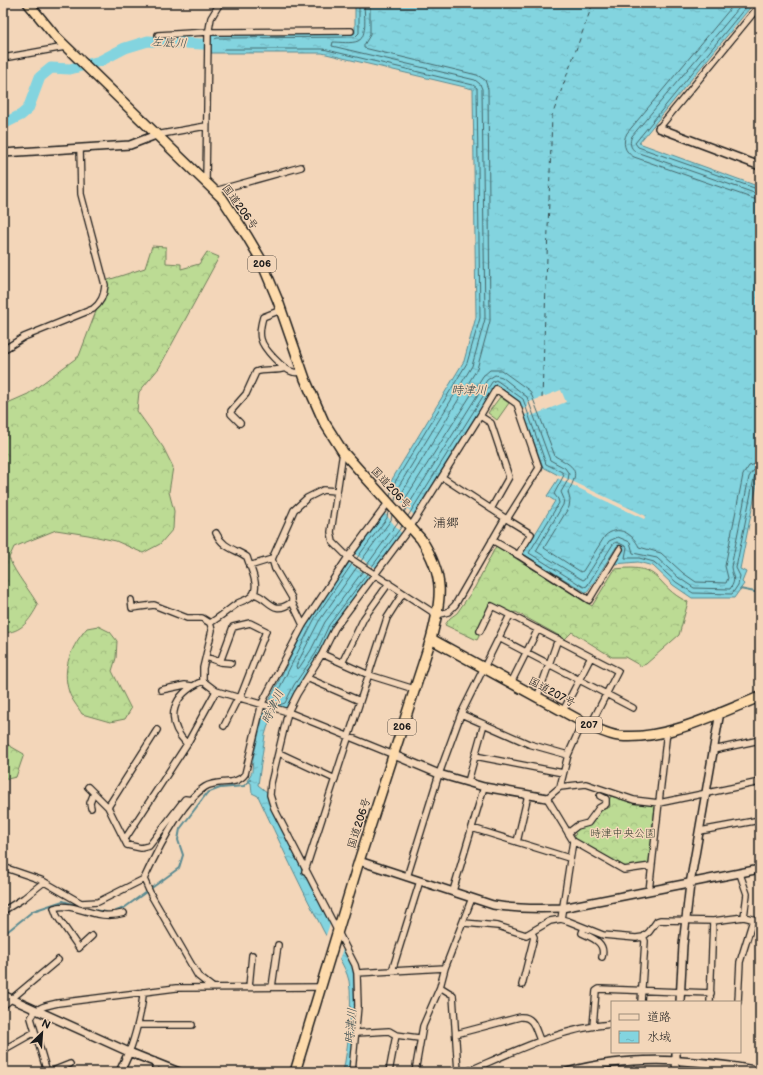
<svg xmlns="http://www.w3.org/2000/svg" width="763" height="1075" font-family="'Balsamiq Sans','Klee One',sans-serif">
  <defs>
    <pattern id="forest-crowns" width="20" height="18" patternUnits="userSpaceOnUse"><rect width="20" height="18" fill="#bcdb94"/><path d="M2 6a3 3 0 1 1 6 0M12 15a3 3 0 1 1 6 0" fill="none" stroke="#a1bb7f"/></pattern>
    <pattern id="water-ripples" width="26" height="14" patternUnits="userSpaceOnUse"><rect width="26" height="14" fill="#83d4df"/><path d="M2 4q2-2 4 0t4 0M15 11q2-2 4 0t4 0" fill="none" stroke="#71b5bf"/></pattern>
  </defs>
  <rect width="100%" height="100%" fill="#f3d6b9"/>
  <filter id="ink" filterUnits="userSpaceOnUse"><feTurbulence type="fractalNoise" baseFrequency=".025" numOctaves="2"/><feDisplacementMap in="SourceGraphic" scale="8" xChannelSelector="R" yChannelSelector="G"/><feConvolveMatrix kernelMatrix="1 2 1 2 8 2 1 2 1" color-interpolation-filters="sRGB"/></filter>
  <g filter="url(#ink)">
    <path fill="url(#forest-crowns)" stroke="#6c7c58" d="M152,246L166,247V263L181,264V269L199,264L207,252L219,257L159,368L139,392L137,411L163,447L173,467L169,492L174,511L173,529L160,544L143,553L116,541L88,535L56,530L14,547L9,558C16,575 29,589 38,605C29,621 22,632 3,633V405L28,394L79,356L108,280L145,268Z
      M500,397L509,403L497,420L488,413Z
      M496,546L592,606L615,569C665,563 653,586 688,602L679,635L646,664L641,666L625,657H612L572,632L565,639L516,612L510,613L495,605L477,640L445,625L450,618L457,613L475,587Z
      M98,626L110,632L117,641L116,658L112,671L131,709L125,719L110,722L82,714C78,707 71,699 69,692C61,668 72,645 87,628Z
      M3,742L24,754L16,777L3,780Z
      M611,796L634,803L655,806L649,862L645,865L625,867L572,837L576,834L574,832L575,830L591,825L599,811L610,807L609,800Z"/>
    <path fill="url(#water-ripples)" stroke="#5a8a91" d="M355,3H754L639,143L760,187V469L740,569L746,572L742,582L744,584L734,598H692L673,585L653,566L638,562L614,564L624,549L617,546L587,593L523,554L555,501L547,496L560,476L543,467L519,402L496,384L401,535L332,627L319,655L298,687L288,707L272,712L265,735L258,785L268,793L272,809L290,846L353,966L355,1015L350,1072H343C348,1048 353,1005 349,981C346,966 330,944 323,930C300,886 279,841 258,796L252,793L251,783L247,781L252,772L253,758L264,711L311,616L383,515L388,486L464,361L476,317L473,89L322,53H211V34L355,33Z"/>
    <path fill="#f3d6b9" d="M561,390L566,402L531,416L530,413L522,416L520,410L528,407L527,403Z
      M557,474L646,516L644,519L557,478Z
      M386,486L414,515L402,534L382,510Z
      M353,553L377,569L372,578L347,562Z
      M331,921L344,946L338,962L325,938Z"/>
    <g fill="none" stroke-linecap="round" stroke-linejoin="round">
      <path stroke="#45666a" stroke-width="1" d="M359,3V33L355,37L217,38L215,39V47L217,49H323L473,85L477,88L480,318L467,363L392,487L390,497
        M364,3C364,12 368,37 358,41C351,44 340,42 333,42L332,46L475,80L480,84L482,89L485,319L472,366L397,489L395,501
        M370,3V35L364,45V48L477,75L485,80L488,89L490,321L477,369L403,491L402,499H405L483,376L490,370H501L530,391L555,456C574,467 581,469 568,492L570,500L569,507L544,548L581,572L583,571L605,536C618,524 633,534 639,547L661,553L683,573L696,582L726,583L728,578L725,566L743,475L749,466L760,463
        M735,3L627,133C622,142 624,152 634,157L760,201
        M743,3L632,136C629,142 630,148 636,152L760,195
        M749,3L635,143L638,147L760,190
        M404,512L487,380L495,375L502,377L527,397L550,460L565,468L569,474L568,480L561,492L564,499L563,505L536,551L583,580L585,579L609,541L618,537L630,542L633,553L657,558L679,578L694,588L730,589C737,579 732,577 731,567L749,477L753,471L760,469
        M408,516L492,382L496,380L523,399L546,464L562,472L564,475L554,494L558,499L559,503L529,553L584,587L587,586L613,544L617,542L627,547L625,558H639L654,562L676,582L693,593L732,594L738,585L740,576L736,568L754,478L756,475L760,474
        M357,558L387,518L388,511
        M361,561L391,520L392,515
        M367,565L398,522
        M357,567L319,621L296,666L297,669L299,668L311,650L325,622L363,571
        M371,568L402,526
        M272,703L315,618L352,564
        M279,705L285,703L294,685L316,653L329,625L367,574"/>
      <path stroke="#5a8a91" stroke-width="2" d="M740,589L760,593
        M93,910L106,912
        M114,912L124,908L179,868L183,855L178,840L180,829L207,793L220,788L244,786L250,780
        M3,935L33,911L63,901L85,908"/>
      <path stroke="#83d4df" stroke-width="11" d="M3,124L21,115L28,109L40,77L51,68L70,69L100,61L125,48L148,41L220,45"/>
      <path stroke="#364a4d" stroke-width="1" stroke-dasharray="5 4" stroke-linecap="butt" d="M542,398L552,116L593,3"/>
      <g stroke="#1c1c1c" stroke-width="8">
        <path id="minor" d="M158,35L208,32L351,31
          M3,58L65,47
          M659,128L760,5
          M156,135L206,126
          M206,182L208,35L211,18L220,3
          M215,191L301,167
          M281,310L263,317C261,324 259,332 261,339C263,348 283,370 293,372C295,373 299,372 302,372
          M3,350L24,337L93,309C101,303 104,296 105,285L81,194L80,148
          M480,416L496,389L517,404L539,468L507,519
          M240,423L231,414V411L246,394L256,372C265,368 276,372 285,368
          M343,452L331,532L333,542L348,557L437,615L448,612L455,605L505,518L442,477
          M505,518L531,534L518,555L589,600L620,549
          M492,540L518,555
          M249,566L272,559
          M254,594C269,597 272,617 292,602
          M131,600L132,608L154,605L187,618H202L210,623L212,630L203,668V681L216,691L288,712L394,755
          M210,623C220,617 228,610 238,603C242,601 246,600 249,598C263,590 250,568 247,557C235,549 223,548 216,533
          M303,625L292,602V598L275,569L272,559L294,510L307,498L323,490L336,491
          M480,631L492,606L510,615
          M499,638L633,708
          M322,654L369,675L414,689
          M206,657L220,662L231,663
          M220,662L233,627L250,623L266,631L240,698L236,702L224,726
          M342,663L364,618L389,583
          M307,678L360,701
          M203,681C173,694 163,719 187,744L216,691
          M511,683L538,629
          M161,690L185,685L192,686
          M537,698L558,639
          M563,711L591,657
          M461,714L529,744L568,755L560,787
          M484,724L475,756L563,773
          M157,730L108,807L127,845L141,848L149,846L185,799L192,800
          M713,750L760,740
          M279,753L335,779
          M568,755L583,722
          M468,782L475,756
          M88,787L108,807
          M91,808L90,803L94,793
          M472,828L569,858
          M700,831L760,820
          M568,833L577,826L588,823L599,808L606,804V799L600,796
          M125,839L187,744
          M517,842L528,795
          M651,866L624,870L573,841L547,798L560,787L586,784L634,800L659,803L760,782
          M3,867L41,880L81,903L98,902L144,879
          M305,871L387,618L403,593
          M740,874L747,894L744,917
          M407,877L439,774L461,714L510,615L618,671L590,726
          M420,881L392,971L357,973L355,965L274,808L270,795L271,783L288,712L297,694L322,654L335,628L411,526L480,416L491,423L509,477L491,509
          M453,891L484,787
          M649,891L667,731
          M3,911L24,898L44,882
          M561,919L573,841
          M464,923L498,926L526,935L550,921L561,919L568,921L603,935L636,938L643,937L649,932L657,921L660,920L713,921L744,917L760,921
          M584,928L582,933C593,938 606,943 602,957
          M92,936L79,948L57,916L54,908C76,901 95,922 124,913
          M392,971L445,968
          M522,985L534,937L532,933
          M212,987L198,976L151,895L144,879C156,853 181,802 205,787C218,779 236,787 245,774L262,703L303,625L348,557L388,503
          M249,987L252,955
          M272,987L278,945
          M440,987L453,995L458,1072
          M641,1002L645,941L643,937
          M710,1002L713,921
          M738,1002L740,962L753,920
          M3,1006L58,960
          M138,1025H192
          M593,1026L596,991L599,989L711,993
          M356,1033L389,1031L396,1035
          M456,1034L520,1017C534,1016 535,1029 540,1040
          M3,1050L35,1032
          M129,1052C135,1038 143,1006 143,992
          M154,1061L156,1072
          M47,1072L31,1018C37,1006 46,1006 58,1003L176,988L321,987
          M50,1072L70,1064
          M352,1072L358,1006L357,973
          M389,1072L396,1035L419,1038
          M415,1072L423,1026L440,987L445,968L472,898
          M466,1072C513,1052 560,1028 612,1024
          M675,1072L676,1061"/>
      </g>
      <g stroke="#1c1c1c" stroke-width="10">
        <path id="tertiary" d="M659,128L760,166
          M3,153L130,145L156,135
          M394,755L439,774L484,787L547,798
          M359,861L493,905C516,909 538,909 562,908L760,869
          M3,995L129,1052L179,1072
          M680,1002L683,945L690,884L720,712
          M676,1061V1052
          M120,1072L129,1052
          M567,1072C629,1054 698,1059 760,1071"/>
      </g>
      <g stroke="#1c1c1c" stroke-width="12">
        <path id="trunk" d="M28,3L55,36L222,198L247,236L260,258L278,301L305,379L324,422L343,452L421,539C445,576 442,598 431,639L359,861L295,1072
          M431,639L590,726C600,730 609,735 619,736C665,741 718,713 760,697"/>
      </g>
      <use href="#minor" stroke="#f3d6b9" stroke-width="5.5"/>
      <use href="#tertiary" stroke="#f3d6b9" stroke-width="7"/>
      <use href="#trunk" stroke="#fedbac" stroke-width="9"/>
    </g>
  </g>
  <g text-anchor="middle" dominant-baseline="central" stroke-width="3" stroke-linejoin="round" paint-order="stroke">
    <g fill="#f3d6b9" stroke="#5c544b" stroke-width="1">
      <rect x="248" y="256" width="28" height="16" rx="3"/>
      <rect x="576" y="717" width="26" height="16" rx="3"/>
      <rect x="388" y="719" width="28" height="16" rx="3"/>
    </g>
    <g font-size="10" font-weight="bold" fill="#1c1c1c">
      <text x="262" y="264">206</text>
      <text x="589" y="725">207</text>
      <text x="402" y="727">206</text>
    </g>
    <g font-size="11" fill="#1c1c1c" stroke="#f3d6b9">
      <text transform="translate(240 207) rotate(54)">国道206号</text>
      <text transform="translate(391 488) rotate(47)">国道206号</text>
      <text transform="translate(552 692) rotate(28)">国道207号</text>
      <text transform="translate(359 823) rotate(-72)">国道206号</text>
    </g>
    <g font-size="11" fill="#3c4234" stroke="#f3d6b9">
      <text x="623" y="833">時津中央公園</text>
    </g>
    <g font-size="12" font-style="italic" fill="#364a4d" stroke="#f3d6b9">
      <text transform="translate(169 43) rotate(3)">左底川</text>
      <text x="469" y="390">時津川</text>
      <text transform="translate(273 707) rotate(-65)">時津川</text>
      <text transform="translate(351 1026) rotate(-85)">時津川</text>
    </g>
    <g font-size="13" fill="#1c1c1c" stroke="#f3d6b9">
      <text x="446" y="523">浦郷</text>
    </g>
  </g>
  <rect width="763" height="1075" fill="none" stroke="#f3d6b9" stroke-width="16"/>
  <rect x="8" y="8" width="747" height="1059" fill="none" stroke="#1c1c1c" stroke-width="1.5" filter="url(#ink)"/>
  <rect x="611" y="1001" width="130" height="52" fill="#f3d6b9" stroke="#9d8c7a"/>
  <rect x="619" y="1014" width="20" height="6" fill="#f3d6b9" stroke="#9d8c7a"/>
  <text x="647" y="1021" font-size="12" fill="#1c1c1c">道路</text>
  <rect x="619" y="1031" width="20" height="12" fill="url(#water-ripples)" stroke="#9d8c7a"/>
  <text x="647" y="1041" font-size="12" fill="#1c1c1c">水域</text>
  <g transform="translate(42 1033) rotate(25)" stroke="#f3d6b9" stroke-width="3" paint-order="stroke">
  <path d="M0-3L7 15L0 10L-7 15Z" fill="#1c1c1c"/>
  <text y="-6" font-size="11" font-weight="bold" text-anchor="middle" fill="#1c1c1c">N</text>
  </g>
</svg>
